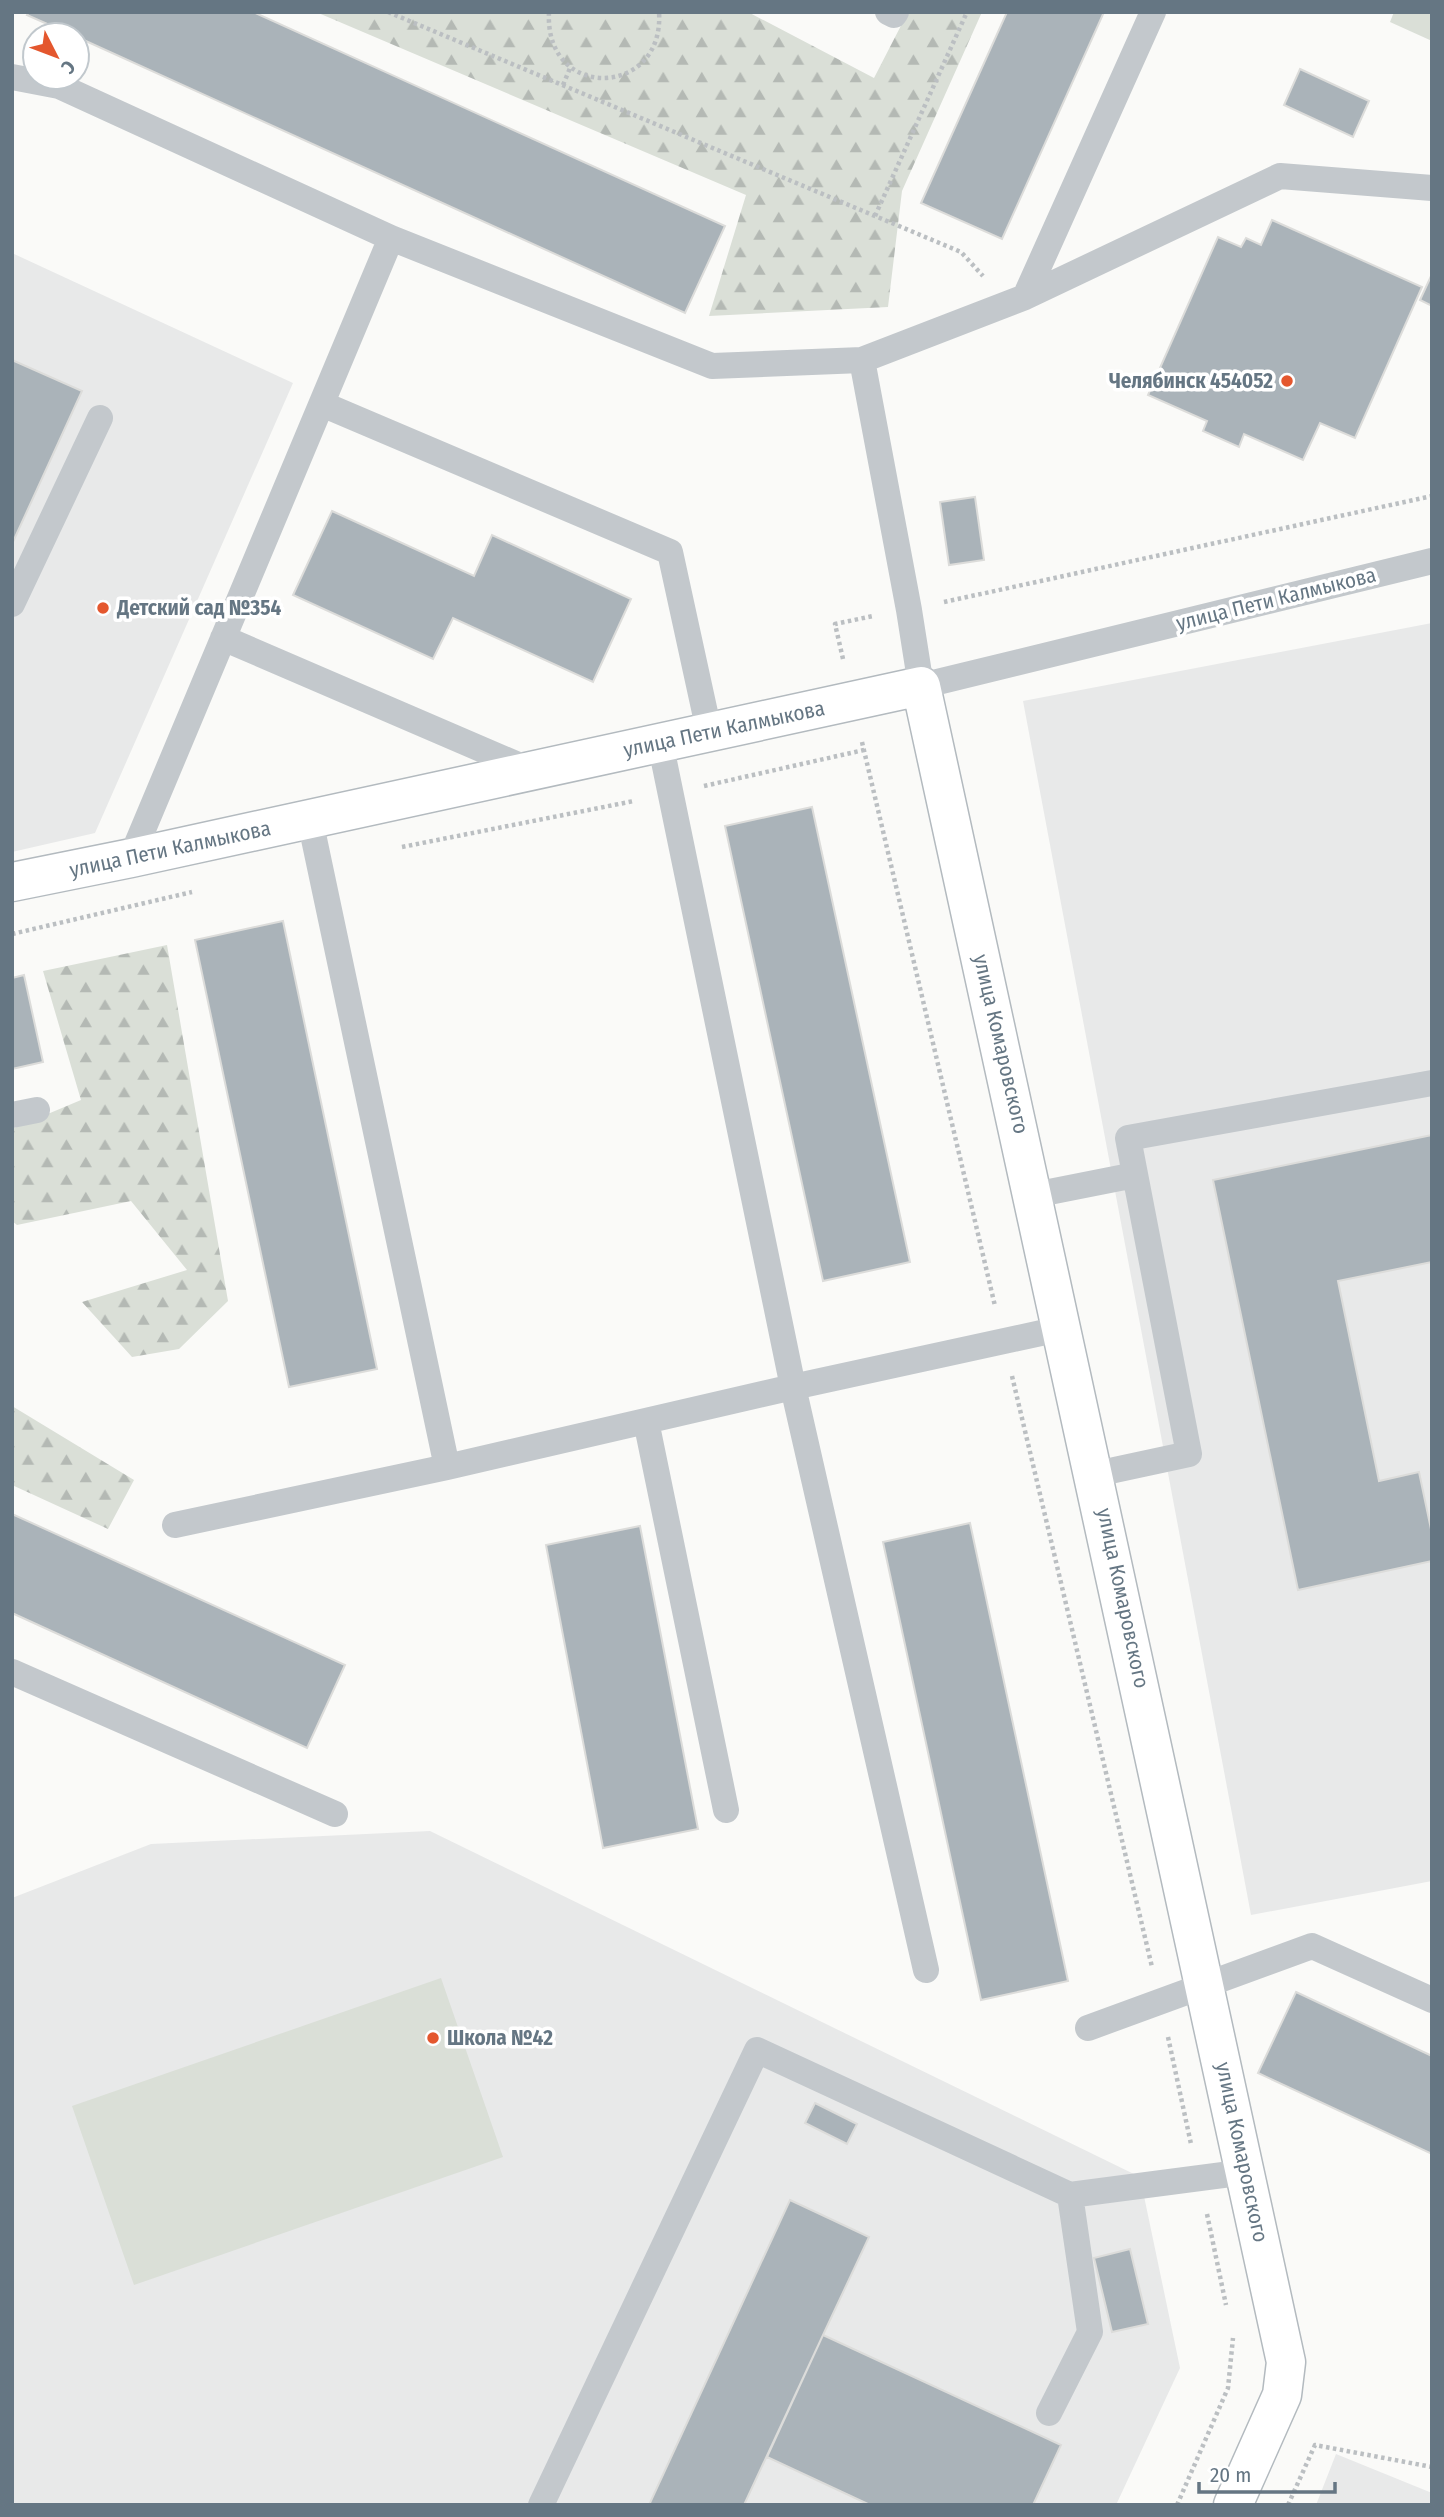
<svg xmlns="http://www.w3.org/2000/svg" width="1444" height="2517" font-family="'Fira Sans Condensed',sans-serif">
  <defs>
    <pattern id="forest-firs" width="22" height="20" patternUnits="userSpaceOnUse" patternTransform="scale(1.75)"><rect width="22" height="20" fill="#dadfd7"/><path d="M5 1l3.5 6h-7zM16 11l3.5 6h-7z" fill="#b4b9b4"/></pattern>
  </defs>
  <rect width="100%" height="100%" fill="#fafaf8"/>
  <path fill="#e8e9e9" d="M12,253L293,383L95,833L12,852Z
    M1432,623V1881L1251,1915L1023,701Z
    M430,1831L1140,2177L1180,2368L1116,2505H12V1898L151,1844Z
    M1336,2454L1432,2493V2505H1316Z"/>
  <path fill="url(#forest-firs)" d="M316,12H748L874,78L908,12H982L902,191L888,307L709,316L746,195Z
    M167,945L228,1301L179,1349L132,1357L82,1302L187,1270L131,1201L17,1225L12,1221V1129L81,1100L43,971Z
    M12,1406L134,1480L108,1529L12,1485Z"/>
  <path fill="#dadfd7" d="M1394,12H1432V41L1390,22Z
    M441,1978L503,2157L134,2285L72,2106Z"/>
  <path fill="#aab3b9" stroke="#dcdcda" stroke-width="2" d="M29,12H253L725,226L685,313L77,37V35H72L27,15Z
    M1007,12H1104L1002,239L921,203Z
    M1300,69L1369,101L1353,137L1284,105Z
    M1272,220L1422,287L1355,438L1320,423L1303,460L1244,434L1239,447L1203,431L1207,421L1148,395L1218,237L1241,247L1246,238L1261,245Z
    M1432,274V306L1420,300Z
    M12,360L82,391L12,544Z
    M975,497L984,560L949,565L940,502Z
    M332,511L474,576L492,535L631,599L593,682L453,618L433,659L293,595Z
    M812,807L910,1262L823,1281L725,826Z
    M283,921L377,1369L289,1387L195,940Z
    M24,975L43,1062L12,1069V978Z
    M1432,1135V1262L1338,1281L1379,1481L1419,1472L1432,1534V1561L1298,1590L1213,1180Z
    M12,1514L345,1665L307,1748L12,1613Z
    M970,1523L1068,1981L981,2000L883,1542Z
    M640,1526L698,1829L603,1848L546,1545Z
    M1296,1992L1432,2056V2154L1258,2073Z
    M815,2103L857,2124L847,2144L805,2123Z
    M790,2200L869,2237L823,2335L744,2505H649Z
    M1130,2249L1148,2324L1112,2332L1094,2258Z
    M823,2335L1061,2445L1033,2505H870L767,2457Z"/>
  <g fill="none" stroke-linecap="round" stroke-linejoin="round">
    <g stroke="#b3babf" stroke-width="41">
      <path id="secondary" d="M12,882L131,858L921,686C1045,1244 1169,1802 1286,2362L1282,2395L1233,2505"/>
    </g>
    <path stroke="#bbbfc2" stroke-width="4.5" stroke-dasharray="3.5 3.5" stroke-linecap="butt" d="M388,12L961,252L983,276
      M549,12C544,102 665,98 659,12
      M563,85L570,68
      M875,216L967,12
      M944,602L1432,496
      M843,659L835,624L873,616
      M862,742L995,1306
      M704,786L864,750
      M402,847L634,801
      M12,934L192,892
      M1012,1376L1152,1967
      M1168,2037L1191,2144
      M1207,2214L1226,2305
      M1177,2505L1228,2388L1233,2338
      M1288,2505L1315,2445L1432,2467"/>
    <path stroke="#c3c8cc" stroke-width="26" d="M888,12L894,15L896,12
      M12,77L59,86L391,238L712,366L862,360L1025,297L1280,176L1432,188
      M1025,297L1153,12
      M862,360L909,610L921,686L1432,561
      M322,404L670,552L709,731
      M12,604L100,418
      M223,638L532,771
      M660,742L793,1387L926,1970
      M310,820L447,1467
      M131,858L391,238
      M12,1115L37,1110
      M1034,1195L1135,1175
      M646,1421L726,1810
      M1096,1474L1189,1454L1128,1138L1432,1083
      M175,1525L447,1467L793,1387L1064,1328
      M12,1672L335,1814
      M1088,2028L1312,1946L1432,2000
      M1049,2413L1090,2332L1070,2195
      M541,2505L757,2050L1070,2195L1246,2172"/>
    <use href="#secondary" stroke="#fff" stroke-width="38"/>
  </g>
  <g fill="#e4572e" stroke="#fff" stroke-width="2.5">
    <circle cx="1287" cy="381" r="7"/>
    <circle cx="103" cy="608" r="7"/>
    <circle cx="433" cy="2038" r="7"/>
  </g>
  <g text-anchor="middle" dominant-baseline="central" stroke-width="7" stroke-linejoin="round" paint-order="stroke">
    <g font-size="21" font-weight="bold" fill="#657683" stroke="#fff" text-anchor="start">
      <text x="1273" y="381" text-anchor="end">Челябинск 454052</text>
      <text x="117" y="608">Детский сад №354</text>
      <text x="447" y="2038">Школа №42</text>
    </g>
    <g font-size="21" fill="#657683" stroke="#fff">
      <text transform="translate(1276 599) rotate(-14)">улица Пети Калмыкова</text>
      <text transform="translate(724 729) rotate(-12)">улица Пети Калмыкова</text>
      <text transform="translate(170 849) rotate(-12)">улица Пети Калмыкова</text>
      <text transform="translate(1001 1044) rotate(77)">улица Комаровского</text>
      <text transform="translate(1123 1598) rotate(78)">улица Комаровского</text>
      <text transform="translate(1242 2152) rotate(78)">улица Комаровского</text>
    </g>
  </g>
  <rect width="1444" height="2517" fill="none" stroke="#657683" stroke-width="28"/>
  <g transform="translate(56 56) rotate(132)"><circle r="33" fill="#ffffff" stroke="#c1c8cd" stroke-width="2"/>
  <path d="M0-5L12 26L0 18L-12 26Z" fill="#e4572e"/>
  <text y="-10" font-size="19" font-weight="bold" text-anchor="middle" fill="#657683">С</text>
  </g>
  <path d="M1199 2482v10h136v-10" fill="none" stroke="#657683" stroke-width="3.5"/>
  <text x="1210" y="2482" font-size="21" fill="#657683" stroke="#ffffff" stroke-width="5" paint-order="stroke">20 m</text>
</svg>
